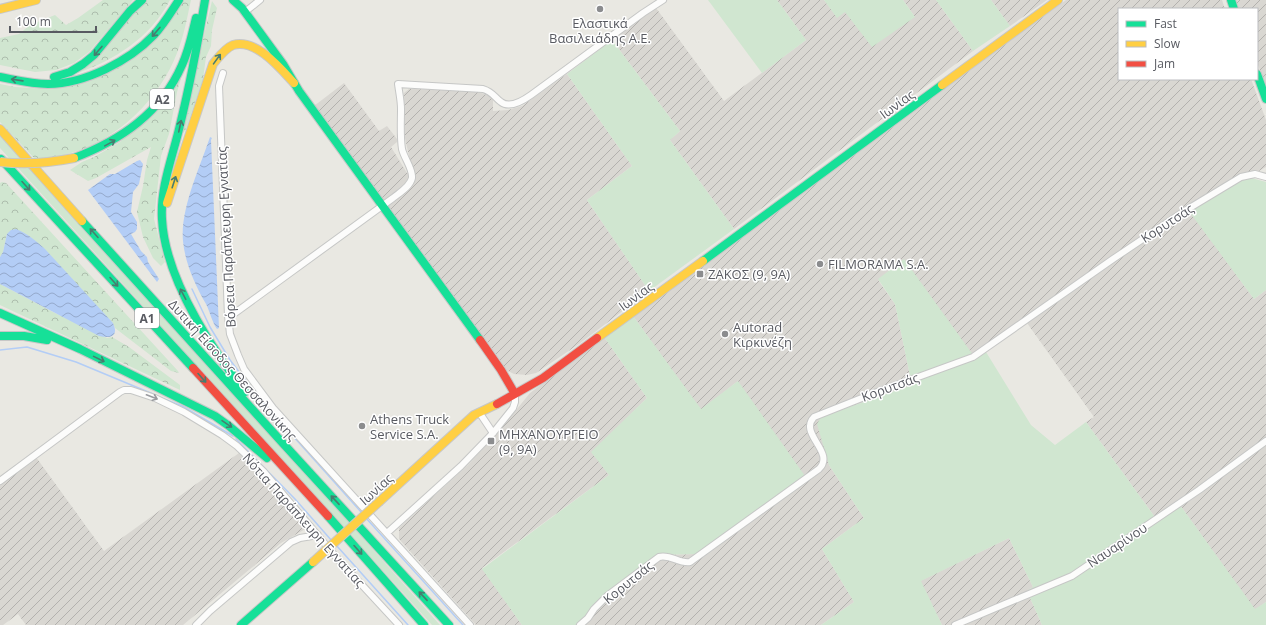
<svg xmlns="http://www.w3.org/2000/svg" width="1266" height="625" font-family="'Open Sans',sans-serif">
  <defs>
    <pattern id="industrial-furrows" width="10" height="10" patternUnits="userSpaceOnUse"><rect width="10" height="10" fill="#d9d7d2"/><path d="M-1 1l2-2M0 10L10 0M9 11l2-2" fill="none" stroke="#b3b1ae"/></pattern>
    <pattern id="forest-crowns" width="20" height="18" patternUnits="userSpaceOnUse"><rect width="20" height="18" fill="#d0e6d0"/><path d="M2 6a3 3 0 1 1 6 0M12 15a3 3 0 1 1 6 0" fill="none" stroke="#acbdac"/></pattern>
    <pattern id="water-waves" width="16" height="10" patternUnits="userSpaceOnUse"><rect width="16" height="10" fill="#b3cdf6"/><path d="M0 5q4-4 8 0t8 0" fill="none" stroke="#94a9cb"/></pattern>
  </defs>
  <rect width="100%" height="100%" fill="#e9e8e2"/>
  <path fill="url(#industrial-furrows)" d="M777,0H824L837,17L845,11L915,17L903,0H936L973,51L734,229L670,140L680,131L612,40L656,8L724,101L806,40Z
    M991,0H1047L1010,26Z
    M1066,0H1222L1225,9H1119V79H1251L1266,120V167L1189,210L1254,299L1266,290V602L1255,610L1180,505L1157,520L1086,422L1094,417L1027,323L976,359L878,280L895,304L912,385L821,417L829,465L864,518L822,549L854,602L821,625H575L586,617L597,601L656,555L696,554L738,381L701,410L633,316Z
    M1236,0H1266V87L1257,62V9H1239Z
    M567,74L632,166L587,200L649,291L579,344L536,373L527,375L514,374L504,369L314,106L344,83L379,131L387,126L397,139V142L391,147L407,173L412,170L405,138L404,93L409,89L473,90L493,97V111L508,110L522,106Z
    M604,337L647,398L592,452L609,475L482,568L522,625H476L399,539V528L468,465L499,431L530,393Z
    M33,453L104,551L239,453L307,528L281,543L183,625H26L18,614L3,625H0V476Z
    M1009,538L1033,587L1027,591L1042,625H942L920,581Z"/>
  <path fill="#d0e6d0" d="M708,0H777L806,40L762,73Z
    M824,0H903L915,17L872,47L845,12L837,18Z
    M936,0H991L1010,26L973,51Z
    M612,40L680,131L670,140L734,229L649,291L587,200L632,166L567,74Z
    M0,134L354,528L440,625H432L0,148Z
    M1248,177L1266,182V290L1254,299L1188,210Z
    M904,259L976,359L986,352L1031,425L1055,445L1086,422L1157,520L1180,505L1255,609L1266,602V625H1042L1027,591L1033,587L1009,538L921,581L942,625H821L854,602L822,549L864,518L829,465L817,424L821,417L912,385L895,304L878,279Z
    M633,316L701,409L738,381L805,476L696,554L656,555L597,601L586,617L575,625H522L482,569L609,475L591,452L647,398L604,337Z"/>
  <path fill="url(#forest-crowns)" d="M103,0H133L89,52L74,63L56,70L35,72L0,65V38L19,34L30,25L55,15L66,25L78,18Z
    M145,0H170C150,38 115,60 75,74Z
    M181,0H191C187,18 184,36 177,53C160,98 118,140 71,153C60,157 47,158 35,159L0,122V84L15,87L46,89L110,72Z
    M212,1L217,8L212,30L211,46L206,57L203,79L186,129L180,138Z
    M178,76L181,79L177,92L169,134L161,156L154,219L165,262L161,266L153,258L143,237L137,212L143,186L147,160L151,147L96,178L88,181L70,170L82,162L94,157L120,142Z
    M2,182L6,183L178,371L179,373L171,371L115,328L113,323L7,234L3,252L0,257V183Z
    M0,284L53,312L107,338L112,337L129,347L180,385V390L0,305Z"/>
  <path fill="url(#water-waves)" d="M210,137L212,138L211,140L219,328L217,329C212,322 210,312 206,304C195,285 185,263 183,241C180,209 200,167 210,137Z
    M140,160L143,164L139,184L133,192L131,212L137,222V229L135,232L131,234L141,251L147,257L148,262L159,279L157,282L88,190L110,174H115L137,161Z
    M16,229C27,233 36,241 45,249L113,323C119,336 111,339 99,336L0,284V257L3,252L7,234L11,230Z"/>
  <g fill="none" stroke-linecap="round" stroke-linejoin="round">
    <path stroke="#b3cdf6" stroke-width="1.5" d="M192,289L210,327L230,360L258,397L362,513
      M0,350L27,347L76,362L153,394
      M159,397L182,406L233,436
      M236,439L295,499L332,541
      M365,517L463,625
      M336,545L408,625"/>
    <g stroke="#c6c7c6" stroke-width="8">
      <path id="street" d="M245,12L260,0
        M223,73L219,86L228,316L230,334L238,355L244,369L273,408L470,625
        M228,316L235,313L393,198C399,193 410,187 412,178C413,169 404,158 402,149C400,136 401,122 401,109C401,100 399,92 398,84L483,89C493,92 494,97 501,102C510,109 524,100 531,95L643,13L663,0
        M479,412L493,433
        M0,481L120,392L124,390H131L155,398L184,412L222,435L237,446L264,472L337,558L399,625
        M387,533L461,466L493,433L513,408L515,402V394
        M196,625L210,611L291,542L300,538L318,535
        M580,625L588,618L594,609L607,596L659,557C671,554 679,564 690,562L819,469C836,452 798,434 814,417L877,392L973,357L1113,259L1183,212L1241,177L1255,174L1266,177
        M955,625L1072,576L1199,490L1266,441"/>
    </g>
    <g stroke="#c7c7c7" stroke-width="10">
      <path id="fast" d="M205,0C198,42 190,84 180,125C173,156 160,187 162,219C165,279 210,346 245,392
        M233,0L242,8
        M1231,0L1234,9
        M242,8L283,64L299,91L480,340
        M1257,74L1266,99
        M0,77C16,80 32,84 48,84C85,84 129,61 154,35C164,24 171,12 179,0
        M54,77L70,72L83,64L94,55L130,11L142,0
        M74,158C121,140 161,113 182,65C189,50 192,34 196,18
        M1,159L193,368
        M82,221L279,439L449,625
        M703,261L942,85
        M0,313L80,349L215,416L229,426L267,458
        M0,336H24L47,340
        M328,516L424,625
        M241,625L313,562"/>
    </g>
    <g stroke="#c7c7c7" stroke-width="10">
      <path id="slow" d="M0,9L36,0
        M942,85L1058,0
        M0,129L82,221
        M167,203L213,64C219,57 224,49 233,45C256,38 281,69 294,83
        M597,338L703,261
        M380,501L474,415L497,404"/>
    </g>
    <g stroke="#c7c7c7" stroke-width="10">
      <path id="jam" d="M480,340L501,370L515,394
        M193,368L328,516
        M497,404L543,378L597,338"/>
    </g>
    <use href="#street" stroke="#fcfcfb" stroke-width="6"/>
    <use href="#fast" stroke="#16e098" stroke-width="8"/>
    <use href="#slow" stroke="#ffcf43" stroke-width="8"/>
    <use href="#jam" stroke="#f24e42" stroke-width="8"/>
    <g stroke="#c7c7c7" stroke-width="10" stroke-linecap="butt">
      <path id="slow-bridge" d="M0,162C25,165 49,163 74,158
        M313,562L380,501"/>
    </g>
    <use href="#slow-bridge" stroke="#ffcf43" stroke-width="8"/>
  </g>
  <defs><path id="oneway-shaft" d="M-6 0H5M1.5-3L5.5 0L1.5 3" fill="none" stroke-width="1.6" stroke-linecap="round" stroke-linejoin="round"/></defs>
  <g stroke="#487c6f">
    <use href="#oneway-shaft" transform="translate(156 32) rotate(131)"/>
    <use href="#oneway-shaft" transform="translate(98 51) rotate(131)"/>
    <use href="#oneway-shaft" transform="translate(217 59) rotate(-54)"/>
    <use href="#oneway-shaft" transform="translate(17 80) rotate(-172)"/>
    <use href="#oneway-shaft" transform="translate(180 126) rotate(-78)"/>
    <use href="#oneway-shaft" transform="translate(110 143) rotate(-29)"/>
    <use href="#oneway-shaft" transform="translate(174 182) rotate(-72)"/>
    <use href="#oneway-shaft" transform="translate(26 186) rotate(48)"/>
    <use href="#oneway-shaft" transform="translate(94 233) rotate(-132)"/>
    <use href="#oneway-shaft" transform="translate(114 282) rotate(48)"/>
    <use href="#oneway-shaft" transform="translate(183 294) rotate(-118)"/>
    <use href="#oneway-shaft" transform="translate(99 359) rotate(26)"/>
    <use href="#oneway-shaft" transform="translate(202 378) rotate(48)"/>
    <use href="#oneway-shaft" transform="translate(227 424) rotate(34)"/>
    <use href="#oneway-shaft" transform="translate(335 500) rotate(-133)"/>
    <use href="#oneway-shaft" transform="translate(358 550) rotate(48)"/>
    <use href="#oneway-shaft" transform="translate(423 596) rotate(-133)"/>
  </g>
  <use stroke="#9a9b9f" href="#oneway-shaft" transform="translate(152 397) rotate(21)"/>
  <g fill="#8b8c8e" stroke="#fff" stroke-width="1.5">
    <circle cx="600" cy="9" r="4"/>
    <circle cx="820" cy="264" r="4"/>
    <rect x="696" y="270" width="8" height="8" rx="2"/>
    <circle cx="725" cy="334" r="4"/>
    <circle cx="362" cy="426" r="4"/>
    <rect x="487" y="437" width="8" height="8" rx="2"/>
  </g>
  <g text-anchor="middle" dominant-baseline="central" stroke-width="3" stroke-linejoin="round" paint-order="stroke">
    <g fill="#fff" stroke="#8a8c90" stroke-width="1">
      <rect x="150" y="89" width="24" height="20" rx="3"/>
      <rect x="135" y="308" width="24" height="20" rx="3"/>
    </g>
    <g font-size="12" font-weight="bold" fill="#585a61">
      <text x="162" y="99">Α2</text>
      <text x="147" y="318">Α1</text>
    </g>
    <g font-size="13" fill="#585a61" stroke="#fff" text-anchor="start">
      <text x="600" y="23" text-anchor="middle">Ελαστικά<tspan x="600" dy="15">Βασιλειάδης Α.Ε.</tspan></text>
      <text x="828" y="264">FILMORAMA S.A.</text>
      <text x="708" y="274">ΖΑΚΟΣ (9, 9Α)</text>
      <text x="733" y="327">Autorad<tspan x="733" dy="15">Κιρκινέζη</tspan></text>
      <text x="370" y="419">Athens Truck<tspan x="370" dy="15">Service S.A.</tspan></text>
      <text x="499" y="434">ΜΗΧΑΝΟΥΡΓΕΙΟ<tspan x="499" dy="15">(9, 9Α)</tspan></text>
    </g>
    <g font-size="13" fill="#585a61" stroke="#fff">
      <text transform="translate(897 104) rotate(-36)">Ιωνίας</text>
      <text transform="translate(1167 223) rotate(-33)">Κορυτσάς</text>
      <text transform="translate(226 237) rotate(-93)">Βόρεια Παράπλευρη Εγνατίας</text>
      <text transform="translate(636 296) rotate(-36)">Ιωνίας</text>
      <text transform="translate(233 370) rotate(48)">Δυτική Είσοδος Θεσσαλονίκης</text>
      <text transform="translate(890 387) rotate(-20)">Κορυτσάς</text>
      <text transform="translate(376 489) rotate(-42)">Ιωνίας</text>
      <text transform="translate(304 520) rotate(48)">Νότια Παράπλευρη Εγνατίας</text>
      <text transform="translate(1117 545) rotate(-34)">Ναυαρίνου</text>
      <text transform="translate(628 582) rotate(-39)">Κορυτσάς</text>
    </g>
  </g>
  <rect x="1118" y="8" width="140" height="72" fill="#ffffff" stroke="#bcbdc0"/>
  <rect x="1126" y="21" width="20" height="6" fill="#16e098" stroke="#bcbdc0"/>
  <text x="1154" y="28" font-size="12" fill="#585a61">Fast</text>
  <rect x="1126" y="41" width="20" height="6" fill="#ffcf43" stroke="#bcbdc0"/>
  <text x="1154" y="48" font-size="12" fill="#585a61">Slow</text>
  <rect x="1126" y="61" width="20" height="6" fill="#f24e42" stroke="#bcbdc0"/>
  <text x="1154" y="68" font-size="12" fill="#585a61">Jam</text>
  <path d="M10 26v6h86v-6" fill="none" stroke="#585a61" stroke-width="2"/>
  <text x="16" y="26" font-size="12" fill="#585a61" stroke="#ffffff" stroke-width="3" paint-order="stroke">100 m</text>
</svg>
